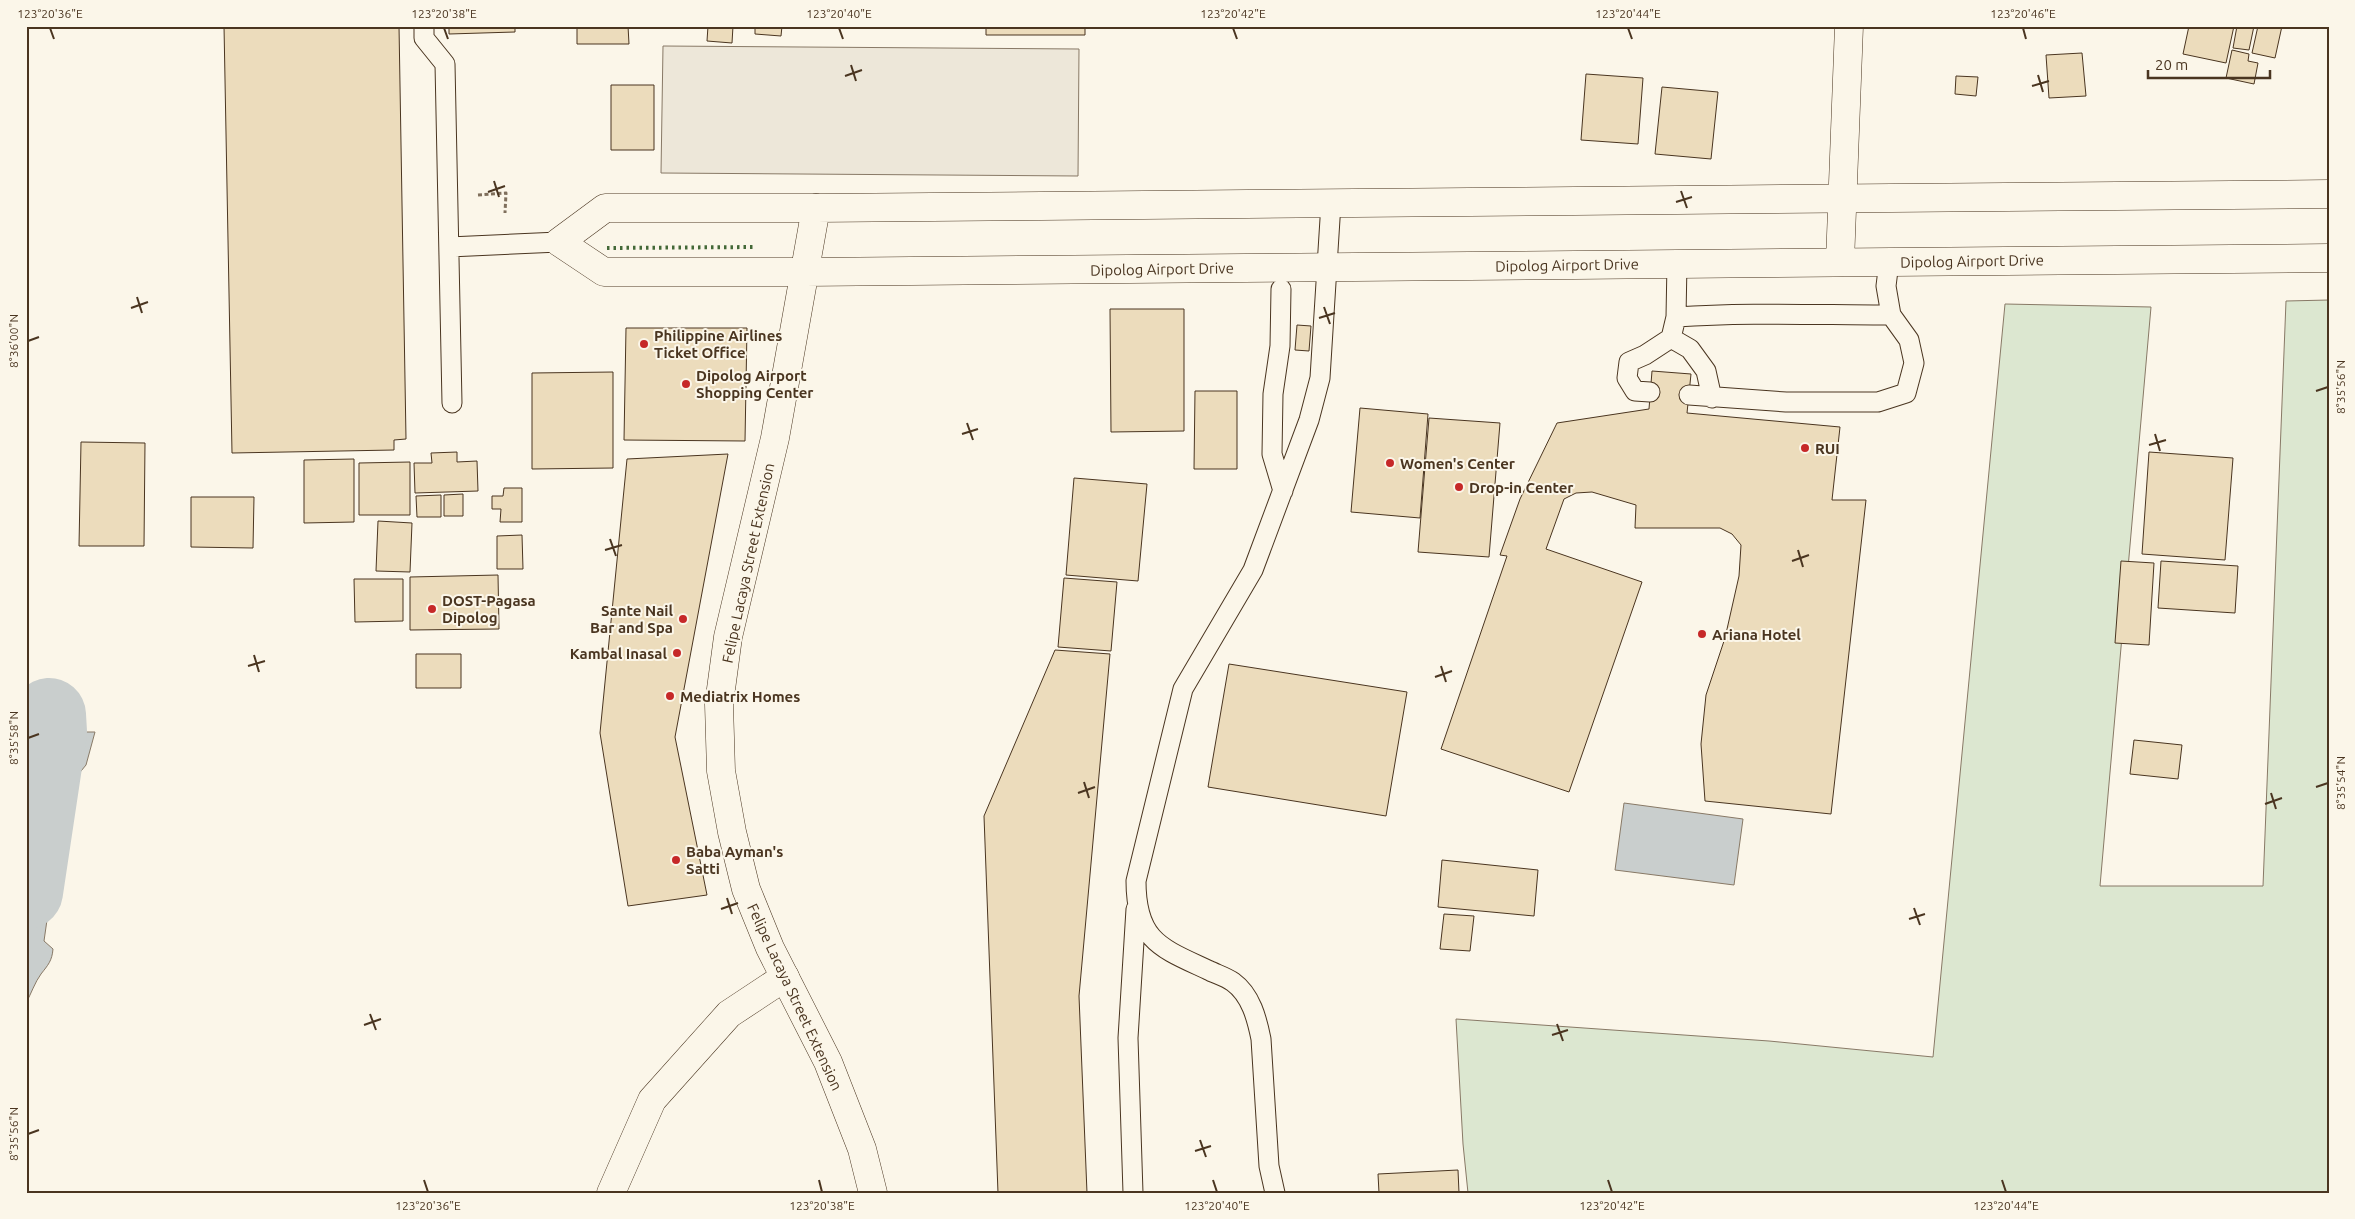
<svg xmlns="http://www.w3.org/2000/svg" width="2355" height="1219" font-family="Ubuntu,sans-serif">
  <rect width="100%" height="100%" fill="#fbf6e9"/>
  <path fill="#dce7d0" stroke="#887966" d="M2329,300V1193H1468L1463,1144L1456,1019L1769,1041L1933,1057L2005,304L2151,307L2100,886H2263L2286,301Z"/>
  <path fill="#ede7d9" stroke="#887966" d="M663,46L1079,49L1078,176L661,173Z"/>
  <path fill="#c9cecd" stroke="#887966" d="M26,732H95L86,765L72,782L68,806L54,847L59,865L51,892L44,941L53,949C52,961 48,965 41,974C35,982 31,994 26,1003Z
    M1624,803L1743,819L1734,885L1615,870Z"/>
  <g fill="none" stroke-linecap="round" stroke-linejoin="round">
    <path stroke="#c9cecd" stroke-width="74" d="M26,892L50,732L49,715"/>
  </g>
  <path fill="#ecdcbc" stroke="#4a3520" d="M224,26H399L406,439L394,440V450L232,453Z
    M449,26H515V32L449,34Z
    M577,26H628L629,44H577Z
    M708,26H733L732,43L707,41Z
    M755,26H782L781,36L755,34Z
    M986,26H1085V35H986Z
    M2189,26H2234L2226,63L2183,54Z
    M2237,26H2254L2249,50L2233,48Z
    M2258,26H2282L2275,58L2252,53Z
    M2232,50L2249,54L2248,61L2258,63L2254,84L2226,78Z
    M2082,53L2086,96L2049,98L2046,55Z
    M1586,74L1643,78L1638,144L1581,140Z
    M1956,76L1978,77L1976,96L1955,94Z
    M611,85H654V150H611Z
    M1662,87L1718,92L1711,159L1655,154Z
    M1110,309H1184V431L1111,432Z
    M1297,325L1311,326L1309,351L1295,350Z
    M626,328H747L745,441L624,440Z
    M1652,371L1691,374L1687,413L1840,427L1832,500H1866L1831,814L1705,801L1701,744L1706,695L1725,638L1739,576L1741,545L1732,534L1720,528H1635L1636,505L1592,492L1576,493L1564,499L1546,549L1642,582L1569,792L1441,749L1507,556L1500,555L1520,499L1557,423L1649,409Z
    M613,372V468L532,469V373Z
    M1195,391H1237V469H1194Z
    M1360,408L1428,414L1420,518L1351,512Z
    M1429,418L1500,423L1489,557L1418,552Z
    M81,442L145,443L144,546H79Z
    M457,452V462L477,461L478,491L415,493L414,463H432L431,453Z
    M2149,452L2233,458L2225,560L2142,554Z
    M728,454L675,737L707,895L628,906L600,733L627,459Z
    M354,459V522L304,523V460Z
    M410,462V515H359V463Z
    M1074,478L1147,484L1138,581L1066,575Z
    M504,488H522V522H500L501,509H492V496H503Z
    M463,494V516H444V495Z
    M441,495V517H417L416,496Z
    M191,497H254L253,548L191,547Z
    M378,521L412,523L410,572L376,571Z
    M522,535L523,569H497V536Z
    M2121,561L2154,563L2149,645L2115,643Z
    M2161,561L2238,566L2235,613L2158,608Z
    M498,575L499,629L410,630V577Z
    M1064,578L1117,582L1111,651L1058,647Z
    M354,579H403V621L355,622Z
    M1055,650L1110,654L1079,996L1087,1193H998L984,816Z
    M416,654H461V688H416Z
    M1229,664L1407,692L1386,816L1208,787Z
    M2134,740L2182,745L2178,779L2130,774Z
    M1442,860L1538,870L1534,916L1438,907Z
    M1444,914L1474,916L1470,951L1440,949Z
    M1458,1170L1459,1193H1379L1378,1174Z"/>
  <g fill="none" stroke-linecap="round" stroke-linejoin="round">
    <g stroke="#4a3520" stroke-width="21">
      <path id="service" d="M424,26V38L445,64L452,403
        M449,247L559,242
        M1281,289L1280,346L1273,394L1272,454L1283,491
        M1676,317C1747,312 1819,315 1891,315
        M1671,338L1690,349L1706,371L1712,398
        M1650,392L1635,391L1627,378L1629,362L1645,355L1671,338L1676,317L1677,263
        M1689,395L1786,402H1878L1906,393L1914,363L1909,340L1891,315L1886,286L1889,262
        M1133,1193L1128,1038L1136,909
        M1275,1193L1269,1166L1261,1039C1257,1019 1251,995 1233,982C1226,977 1216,974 1208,970C1161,948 1136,941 1136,881L1183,689L1253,570L1309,420L1320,378L1331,203"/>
    </g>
    <g stroke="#4a3520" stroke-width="29">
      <path id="minor" d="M1840,262L1849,26
        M805,272H604L559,242L605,208H816
        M611,1193L652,1100L729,1014L785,977"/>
    </g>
    <g stroke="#4a3520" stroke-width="29">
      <path id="secondary" d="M805,272L2329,258
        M873,1193L862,1149L828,1062L770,948L746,889L732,832L721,771L719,704L728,637L775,438L816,208L2329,194"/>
    </g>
    <path stroke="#7f6f5c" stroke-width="3" stroke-dasharray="4 2.5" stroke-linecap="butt" d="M478,195L506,193L505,213"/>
    <use href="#service" stroke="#fbf6e9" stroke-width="19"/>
    <use href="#minor" stroke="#fbf6e9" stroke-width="28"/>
    <use href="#secondary" stroke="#fbf6e9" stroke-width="28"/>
    <path stroke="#436837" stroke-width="4" stroke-dasharray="2.5 4" stroke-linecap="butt" d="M607,248L756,247"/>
  </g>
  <path fill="none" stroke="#4a3520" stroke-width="2" d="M50,28L54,39M444,28L448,39M839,28L843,39M1233,28L1237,39M1628,28L1632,39M2023,28L2026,39M851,65L856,81M2038,75L2043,92M845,76L862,70M2032,86L2049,81M494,181L499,197M1681,191L1687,208M488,192L505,186M1676,202L1692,197M137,297L142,313M1324,307L1330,324M131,308L148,302M1319,318L1335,313M28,341L39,337M2316,391L2328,387M967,423L973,440M962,434L978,429M2155,434L2160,451M2149,445L2166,440M610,539L616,556M605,550L622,545M1798,550L1803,567M1792,561L1809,555M254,655L259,672M248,666L265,661M1441,666L1446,682M1435,677L1452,671M28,738L39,734M1084,782L1089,798M2316,787L2328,783M1078,793L1095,787M2271,793L2276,809M2265,804L2282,798M727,898L732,914M1914,908L1920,925M721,909L738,903M1909,919L1925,914M370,1014L376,1030M1557,1024L1563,1041M364,1025L381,1019M1552,1035L1568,1030M28,1134L39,1130M1200,1140L1206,1157M1195,1151L1211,1146M424,1180L428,1192M819,1180L822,1192M1213,1180L1217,1192M1608,1180L1612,1192M2002,1180L2006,1192"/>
  <g fill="#c62828" stroke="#fbf6e9" stroke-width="2">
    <circle cx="644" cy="344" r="5"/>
    <circle cx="686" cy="384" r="5"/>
    <circle cx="1805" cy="448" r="5"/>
    <circle cx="1390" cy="463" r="5"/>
    <circle cx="1459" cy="487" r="5"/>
    <circle cx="432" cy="609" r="5"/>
    <circle cx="683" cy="619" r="5"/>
    <circle cx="1702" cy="634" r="5"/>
    <circle cx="677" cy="653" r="5"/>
    <circle cx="670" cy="696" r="5"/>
    <circle cx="676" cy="860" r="5"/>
  </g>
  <g text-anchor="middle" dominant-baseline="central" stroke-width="4" stroke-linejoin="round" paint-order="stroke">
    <g font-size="15" fill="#4a3520" stroke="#fbf6e9">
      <text transform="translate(1972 261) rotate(-1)">Dipolog Airport Drive</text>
      <text transform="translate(1567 265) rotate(-1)">Dipolog Airport Drive</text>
      <text transform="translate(1162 269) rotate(-1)">Dipolog Airport Drive</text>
      <text transform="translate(748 563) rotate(-78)">Felipe Lacaya Street Extension</text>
      <text transform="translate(795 997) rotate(65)">Felipe Lacaya Street Extension</text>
    </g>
    <g font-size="15" font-weight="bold" fill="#4a3520" stroke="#fbf6e9" text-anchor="start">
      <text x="654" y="335">Philippine Airlines<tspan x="654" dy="17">Ticket Office</tspan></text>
      <text x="696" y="375">Dipolog Airport<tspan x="696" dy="17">Shopping Center</tspan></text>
      <text x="1815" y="448">RUI</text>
      <text x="1400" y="463">Women's Center</text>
      <text x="1469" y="487">Drop-in Center</text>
      <text x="442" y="600">DOST-Pagasa<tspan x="442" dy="17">Dipolog</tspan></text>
      <text x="673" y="610" text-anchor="end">Sante Nail<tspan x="673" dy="17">Bar and Spa</tspan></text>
      <text x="1712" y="634">Ariana Hotel</text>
      <text x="667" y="653" text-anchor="end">Kambal Inasal</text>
      <text x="680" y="696">Mediatrix Homes</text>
      <text x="686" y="851">Baba Ayman's<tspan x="686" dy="17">Satti</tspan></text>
    </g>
  </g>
  <rect width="2355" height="1219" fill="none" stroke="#fbf6e9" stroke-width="55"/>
  <path d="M2148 70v8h122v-8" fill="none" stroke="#4a3520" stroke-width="2.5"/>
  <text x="2155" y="70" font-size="15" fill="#4a3520" stroke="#fbf6e9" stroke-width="4" paint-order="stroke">20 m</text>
  <rect x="28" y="28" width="2300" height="1164" fill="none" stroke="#4a3520" stroke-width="2"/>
  <g font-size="12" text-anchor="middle" fill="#4a3520">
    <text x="50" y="18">123°20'36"E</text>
    <text x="444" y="18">123°20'38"E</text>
    <text x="839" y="18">123°20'40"E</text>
    <text x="1233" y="18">123°20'42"E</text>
    <text x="1628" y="18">123°20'44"E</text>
    <text x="2023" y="18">123°20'46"E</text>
    <text transform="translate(14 341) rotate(-90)" y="4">8°36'00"N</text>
    <text transform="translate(2341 387) rotate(-90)" y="4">8°35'56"N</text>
    <text transform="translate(14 738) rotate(-90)" y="4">8°35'58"N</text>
    <text transform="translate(2341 783) rotate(-90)" y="4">8°35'54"N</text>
    <text transform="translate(14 1134) rotate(-90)" y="4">8°35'56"N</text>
    <text x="428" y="1210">123°20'36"E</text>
    <text x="822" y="1210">123°20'38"E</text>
    <text x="1217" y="1210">123°20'40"E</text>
    <text x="1612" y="1210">123°20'42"E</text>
    <text x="2006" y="1210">123°20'44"E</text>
  </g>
</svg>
